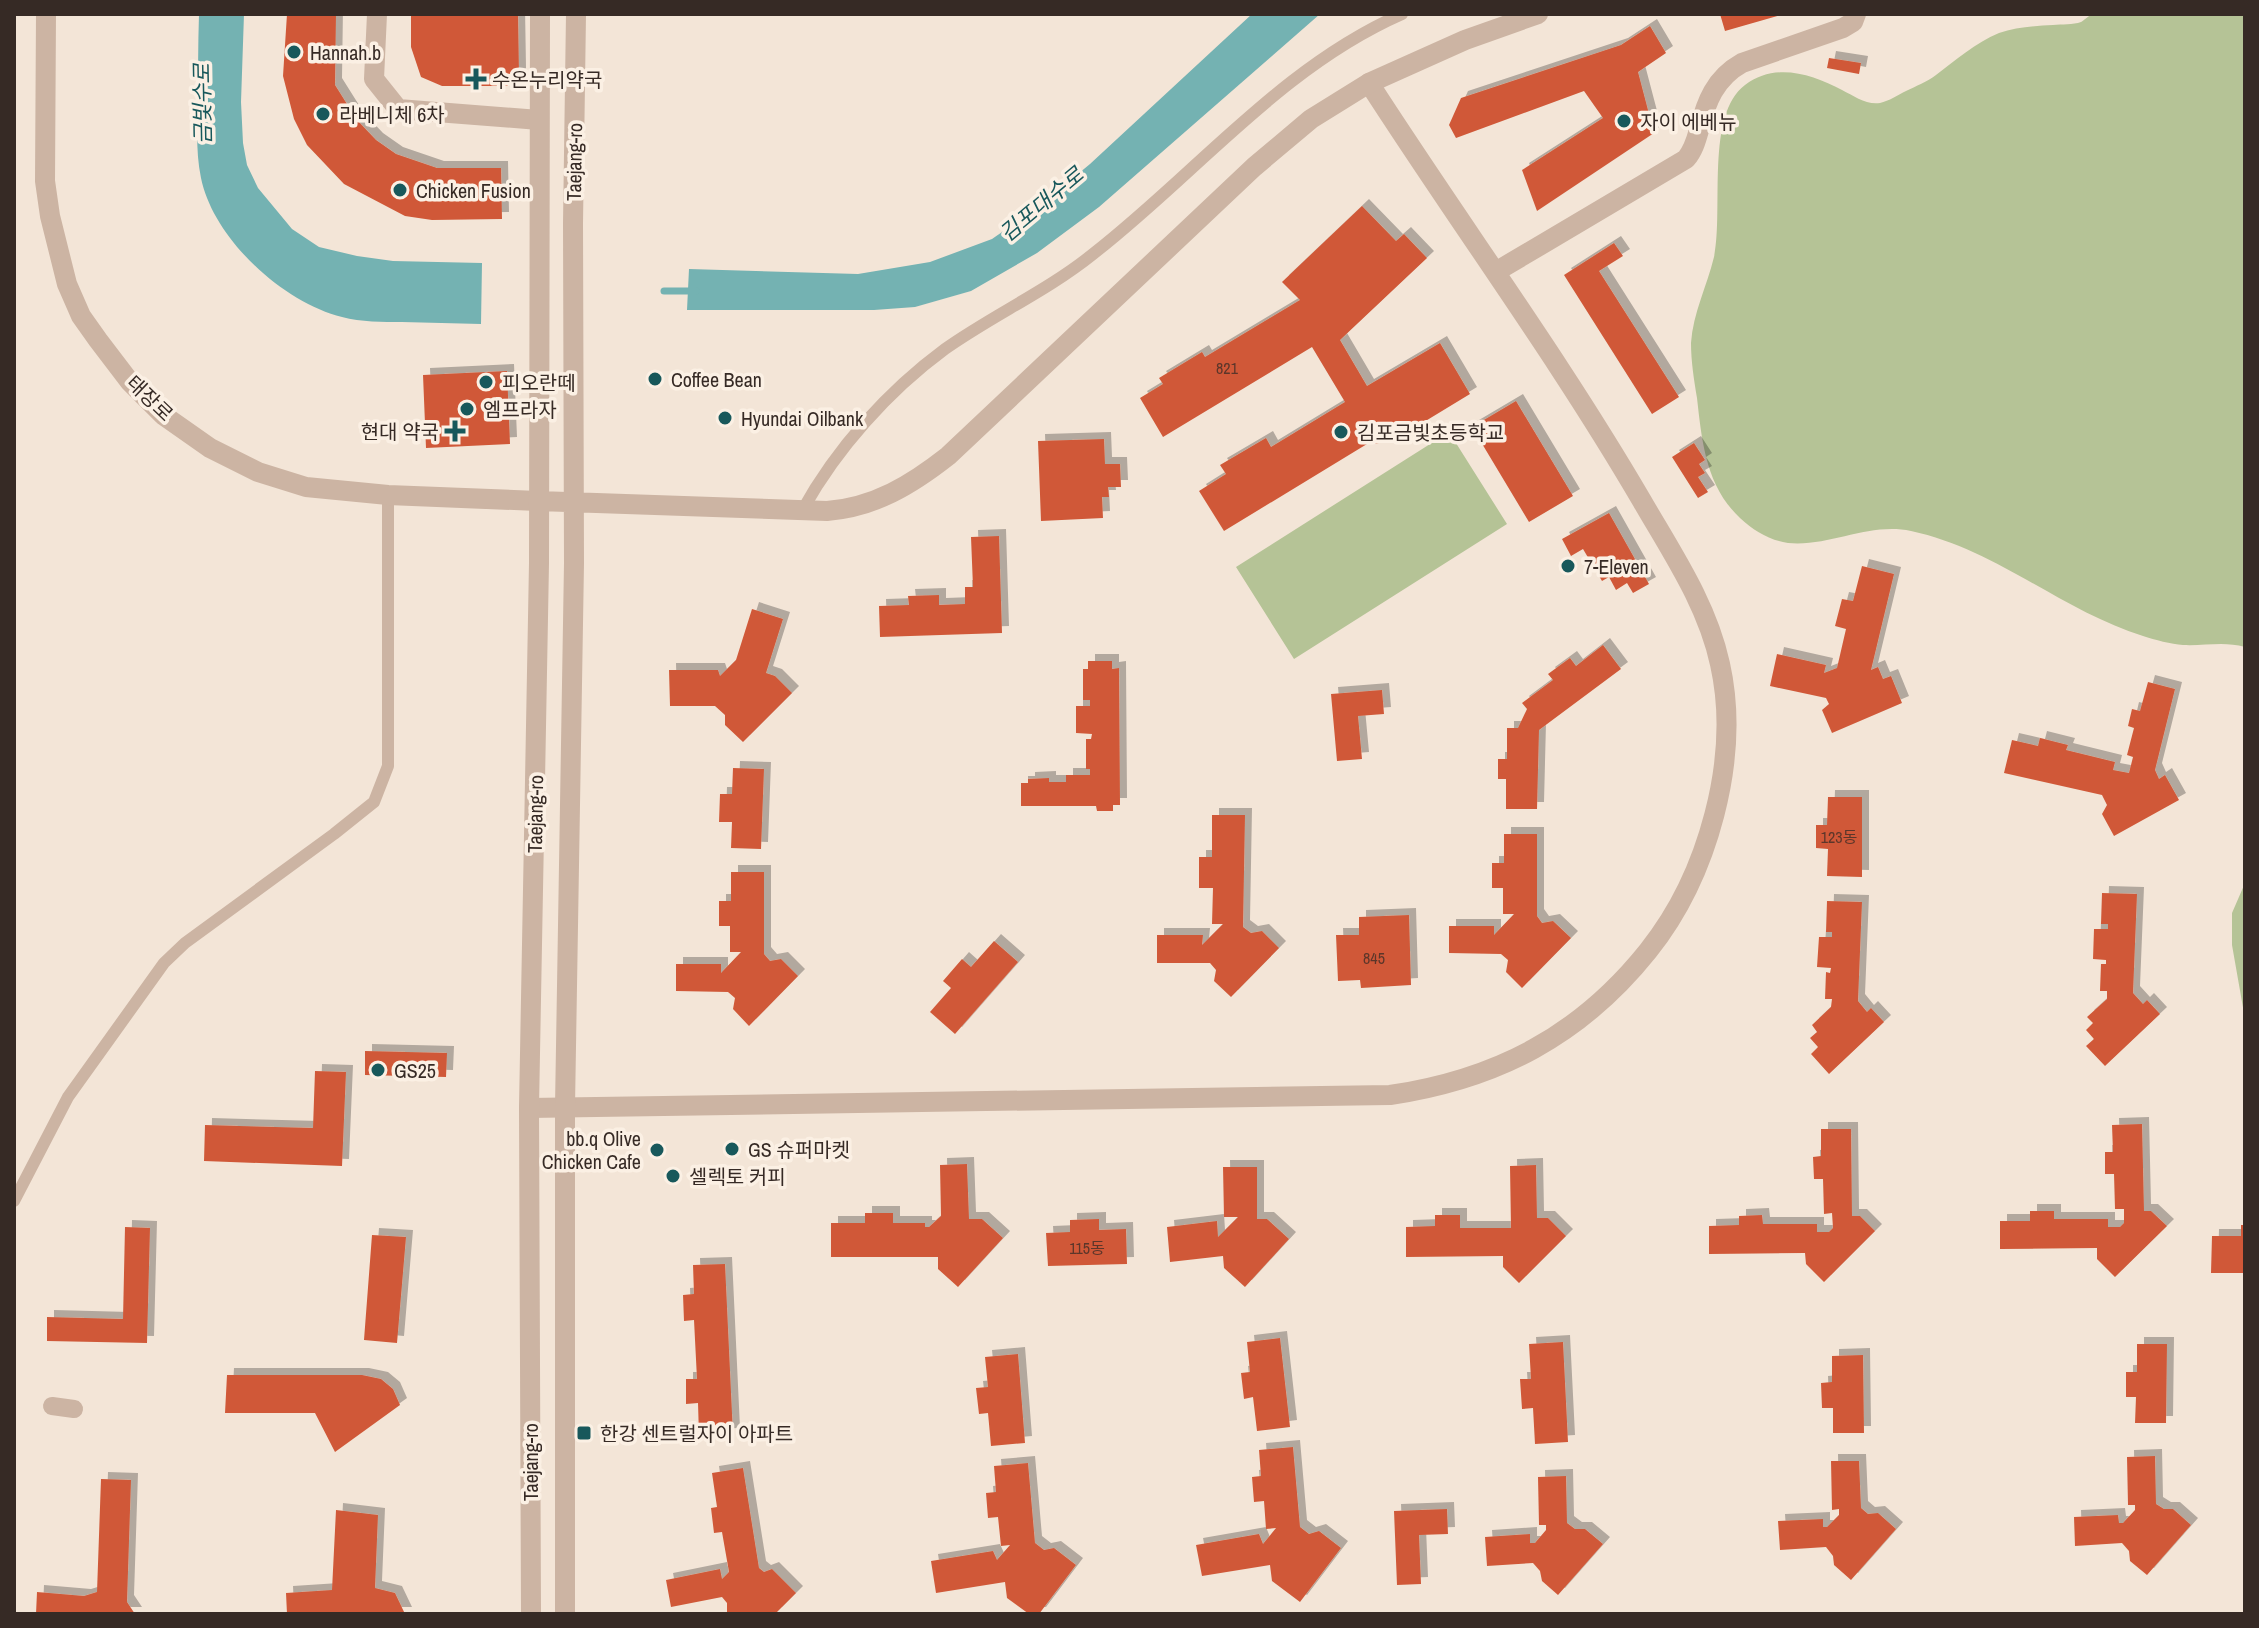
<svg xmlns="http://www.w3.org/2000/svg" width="2259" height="1628" font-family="'Archivo Narrow','Noto Sans KR',sans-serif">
  <defs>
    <filter id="shadow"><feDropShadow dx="7" dy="-7" stdDeviation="0" flood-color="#0004"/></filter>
  </defs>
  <rect width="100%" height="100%" fill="#f3e5d7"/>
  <path fill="#b5c396" d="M2092,14H2245V647C2224,641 2205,646 2183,645C2171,644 2155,640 2143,636C2062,611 1996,549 1911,531C1869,522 1830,547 1788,543C1769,540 1754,531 1740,518C1706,486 1702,442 1697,398C1694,380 1691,361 1691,343C1693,313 1707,286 1714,257C1724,210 1705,115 1745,85C1775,62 1812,74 1842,90C1854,96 1866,105 1880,103C1889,101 1898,95 1906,91C1916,86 1927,82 1936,75C1956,60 1975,43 1999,33C2016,27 2035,26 2053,25C2062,24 2073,25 2081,22C2083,21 2090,15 2092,14Z
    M1449,432L1507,524L1294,659L1236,567Z
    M2245,883V1019L2232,945V913Z"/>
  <path fill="#74b2b2" d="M199,14H244L241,102L243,143L247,165L258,188L292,229L319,247L357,256L393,261L482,263L481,324C455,323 428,323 402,322C383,322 361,322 342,317C283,303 213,238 201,178C196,154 197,129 198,105C198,75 198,44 199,14Z
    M1252,14H1320L1099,207L1037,253L971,291L915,307L874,310H687L689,269L858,274L930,262L992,239L1038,207L1090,164Z"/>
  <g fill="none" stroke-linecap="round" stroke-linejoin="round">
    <path stroke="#74b2b2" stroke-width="7" d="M664,291H696"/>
  </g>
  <path fill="#d05938" filter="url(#shadow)" d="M287,14H336L335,85L357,120L376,140L396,154L437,168H501L502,219L432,220L405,216L344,184L307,145L294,119L283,76Z
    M411,14H518L519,75L507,86H442L421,77L411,47Z
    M1720,14H1781V15L1725,31Z
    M1650,26L1666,53L1638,72L1654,133L1537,211L1522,170L1603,118L1584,91L1456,138L1449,125L1461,98L1621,45Z
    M1829,58L1861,63L1859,74L1827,68Z
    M1362,206L1396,241L1404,234L1427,258L1340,340L1367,386L1440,343L1470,394L1391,442L1367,444L1224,531L1199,491L1226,474L1220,465L1266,438L1271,447L1345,402L1312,347L1163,437L1140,398L1163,384L1159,378L1202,352L1205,357L1300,300L1282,282Z
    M1614,243L1623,256L1599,271L1679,397L1652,414L1564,275Z
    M507,371L510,444L426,448L423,375Z
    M1516,401L1573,496L1529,522L1472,427Z
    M1104,439L1105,464H1120L1121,487H1108L1109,497H1102L1103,518L1041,521L1038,441Z
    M1694,443L1705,460L1699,464L1705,473L1698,477L1708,492L1698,498L1672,457Z
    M1609,513L1649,584L1633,593L1627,583L1616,590L1609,577L1602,581L1583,549L1571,556L1562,539Z
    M999,536L1002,633L880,637L879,606L909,605L908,596L939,595V605L965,604V587H973L971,537Z
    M1862,566L1894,574L1871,670L1878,667L1883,679L1891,676L1902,703L1832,733L1822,710L1829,704L1826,698L1770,686L1777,654L1826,665L1824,673L1837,668L1846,629L1835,626L1842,599L1853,601Z
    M752,609L783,619L766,673L775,676L792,693L743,742L725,725V715L715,706H670L669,670H718L720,676L736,660Z
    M1603,645L1621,669L1539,730L1537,809H1506V779H1498V759H1507V728H1518L1527,709L1522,703L1553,680L1548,674L1570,658L1576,666Z
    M1088,661H1112V669L1119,668L1120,805H1113V811H1097L1096,806H1021V783H1028V779L1049,778V782H1066V775H1090V769H1086V739H1091L1092,734L1076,733V706H1090V700H1083V669H1088Z
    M2148,682L2175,689L2155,770L2159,779L2165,775L2179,800L2114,836L2102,814L2107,805L2102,795L2004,773L2012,740L2038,746L2040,738L2068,745L2066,750L2115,762L2113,770L2129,773L2133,757L2127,755L2134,728L2128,726L2132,709L2140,711Z
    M1382,690L1384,714L1358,716L1362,759L1337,761L1331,694Z
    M733,768L764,769L761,849L731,848L732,822H719L720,794H732Z
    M1828,797H1862V877L1827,876L1828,849L1816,848V825H1827Z
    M1212,815H1245L1243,927L1251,933L1262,931L1279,948L1231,997L1214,981L1216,970L1210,963H1157V935H1203L1202,945L1223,924H1212L1213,888H1199V857H1212Z
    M1504,834H1537V916L1542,923L1553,921L1571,938L1522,988L1506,972L1508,960L1501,954L1449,953V926H1494V935L1514,914H1503V888H1492V863H1504Z
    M731,872H764V954L770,961L781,959L798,976L749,1026L733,1009L735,998L728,992L676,991V964H721V973L741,952H730V926H719V901H731Z
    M2102,893L2137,894L2133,993L2143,1004L2147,1000L2160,1014L2105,1066L2086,1046L2094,1039L2086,1030L2093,1023L2087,1017L2107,999V991H2100L2101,964H2106V960L2093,959L2094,929H2108V924H2101Z
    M1827,901L1862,902L1858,1001L1867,1012L1871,1008L1884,1022L1829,1074L1811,1054L1818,1047L1810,1038L1817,1032L1812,1025L1831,1007L1832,999H1825L1826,972L1830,973L1831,968L1817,967L1819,937H1832V932H1826Z
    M1409,915L1411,985L1361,988L1360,980L1338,981L1336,935H1359V917Z
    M994,941L1018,962L955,1034L930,1012L951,988L943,981L962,959L971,967Z
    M365,1051L447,1053L446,1077L365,1075Z
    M315,1071L346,1072L342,1166L204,1161L205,1125L313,1128Z
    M2142,1124L2144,1211H2151L2167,1226L2115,1277L2097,1259V1248L2000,1249V1221H2030V1211H2054V1219H2108V1227H2120L2124,1223V1209H2115L2114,1174H2105V1152H2113L2112,1125Z
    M1821,1129H1851L1852,1216H1860L1875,1231L1824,1282L1806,1264L1805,1253L1709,1254V1226L1739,1225V1216L1762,1215L1763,1224H1817V1232H1829L1833,1228L1832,1213L1824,1214L1823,1179H1814L1813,1157L1821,1156Z
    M967,1164L969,1219H982L1003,1238L958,1287L938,1269V1257H831V1223H865V1213H893V1223H925V1227H929L941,1216L940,1165Z
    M1536,1165L1537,1218H1548L1566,1236L1519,1283L1503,1267V1256L1406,1257V1227L1435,1226V1215H1460V1228H1511L1510,1166Z
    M1223,1167H1257V1219H1267L1289,1239L1245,1287L1224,1268L1223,1256L1170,1262L1167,1227L1217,1221L1218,1237L1238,1217H1224Z
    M1099,1219V1230L1126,1229L1127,1264L1048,1266L1046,1233L1070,1232V1220Z
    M2241,1225H2245V1273H2211L2212,1236H2241Z
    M125,1227L150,1228L147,1343L47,1341V1317L123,1319Z
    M372,1235L406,1237L397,1343L364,1340Z
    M725,1264L733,1435L699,1436L698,1403L686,1404V1379H697L694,1320L684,1321L683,1295L694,1294L693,1265Z
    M1280,1338L1290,1427L1257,1431L1253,1397L1244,1399L1241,1373L1250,1372L1247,1342Z
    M1563,1342L1568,1442L1535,1444L1533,1408L1522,1409L1520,1379H1531L1529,1344Z
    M2137,1344H2167L2166,1423H2135L2136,1397H2126V1372H2137Z
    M1018,1354L1025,1443L991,1446L988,1413L979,1414L976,1388L988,1387L985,1357Z
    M1863,1355L1864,1433H1833V1408H1822L1821,1383L1832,1382V1356Z
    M227,1375H362L381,1379L393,1389L400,1405L335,1452L315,1413H225Z
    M1293,1447L1300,1527L1309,1534L1319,1531L1341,1548L1300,1602L1272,1581L1270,1565L1202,1576L1196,1545L1259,1534L1263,1544L1276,1528L1266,1529L1264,1501L1254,1502L1252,1477L1261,1476L1259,1450Z
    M2155,1456L2156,1504L2164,1509H2173L2191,1525L2147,1575L2130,1561L2129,1551L2122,1543L2075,1546L2074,1517L2118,1515L2119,1523H2123L2135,1510V1505H2128L2127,1457Z
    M1831,1461H1859L1861,1508L1868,1514L1878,1513L1896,1529L1851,1580L1834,1565L1833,1556L1826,1547L1780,1550L1778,1521L1823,1519V1527H1827L1839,1515V1509L1832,1510Z
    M1028,1463L1035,1543L1044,1550L1054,1548L1076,1565L1039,1614H1029L1007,1598L1005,1582L936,1593L931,1561L993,1551L997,1560L1010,1545L1001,1546L998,1517L988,1518L986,1493L996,1492L994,1466Z
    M743,1468L759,1568L764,1572L772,1569L796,1593L775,1614H727V1603L722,1597L671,1607L666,1580L720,1569L722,1579L729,1572L722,1532L714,1533L711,1508L717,1507L712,1473Z
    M1566,1476L1567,1523L1575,1529H1585L1603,1544L1558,1595L1542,1581L1540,1571L1533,1563L1487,1566L1485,1537L1530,1534V1543H1535L1546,1530V1525H1539L1538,1477Z
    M101,1479L131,1480L127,1602L135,1614H36L37,1592L84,1596L97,1592Z
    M1447,1509L1448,1534L1419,1535L1421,1584L1397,1585L1394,1511Z
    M336,1510L378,1515L375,1588L395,1593L405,1614H287L286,1593L332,1590Z"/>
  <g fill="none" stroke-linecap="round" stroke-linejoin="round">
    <path stroke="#ccb4a3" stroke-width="12" d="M802,511C836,449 888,391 945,349C993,315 1047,291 1093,254C1196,174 1281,67 1402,14
      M14,1201L68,1097L164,963L185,943L334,834L374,802L388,766V495"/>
    <path stroke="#ccb4a3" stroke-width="18" d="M52,1406L74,1409"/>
    <path stroke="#ccb4a3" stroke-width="20" d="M46,14L45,181L50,216L67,284L81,316L98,340L130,382L163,415L210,448L258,472L306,487L388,495L538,501
      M377,14L374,79L398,109L539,120
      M1497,271L1686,159C1693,151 1696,141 1699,130C1706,102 1715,78 1742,63L1843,28L1853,22L1856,14
      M529,1108L1390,1095C1497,1079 1580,1036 1648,951C1708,876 1741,758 1720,664C1707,604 1672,553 1642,501C1558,357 1459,223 1369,83"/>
    <path stroke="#ccb4a3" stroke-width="20" d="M538,501L827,511C875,507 911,485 948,456L1254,167L1311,119L1369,83L1465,40L1538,14
      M531,1614L529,1108L539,563L540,14
      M565,1614V1107L574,563L573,223L576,14"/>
  </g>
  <g fill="#18585b" stroke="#fbf0e4" stroke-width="3">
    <circle cx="294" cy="52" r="8"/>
    <path d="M472 67h8v8h8v8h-8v8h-8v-8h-8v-8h8z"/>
    <circle cx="323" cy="114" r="8"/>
    <circle cx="1624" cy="121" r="8"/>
    <circle cx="400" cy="190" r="8"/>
    <circle cx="655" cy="379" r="8"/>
    <circle cx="486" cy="382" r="8"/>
    <circle cx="467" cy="409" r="8"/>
    <circle cx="725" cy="418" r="8"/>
    <path d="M451 419h8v8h8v8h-8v8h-8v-8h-8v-8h8z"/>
    <circle cx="1341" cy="432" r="8"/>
    <circle cx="1568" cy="566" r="8"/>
    <circle cx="378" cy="1070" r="8"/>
    <circle cx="732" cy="1149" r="8"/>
    <circle cx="657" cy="1150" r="8"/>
    <circle cx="673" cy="1176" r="8"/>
    <rect x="576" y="1425" width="16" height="16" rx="4"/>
  </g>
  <g text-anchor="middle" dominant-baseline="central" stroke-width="7" stroke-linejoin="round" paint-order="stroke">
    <g font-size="16" fill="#5c362a">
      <text x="1227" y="368">821</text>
      <text x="1839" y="837">123동</text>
      <text x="1374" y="958">845</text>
      <text x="1087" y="1248">115동</text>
    </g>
    <g font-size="20" fill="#362a25" stroke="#fbf0e4" text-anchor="start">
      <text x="310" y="52">Hannah.b</text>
      <text x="492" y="79">수온누리약국</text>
      <text x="339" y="114">라베니체 6차</text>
      <text x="1640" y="121">자이 에베뉴</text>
      <text x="416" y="190">Chicken Fusion</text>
      <text x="671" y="379">Coffee Bean</text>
      <text x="502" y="382">피오란떼</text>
      <text x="483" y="409">엠프라자</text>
      <text x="741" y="418">Hyundai Oilbank</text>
      <text x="439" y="431" text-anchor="end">현대 약국</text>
      <text x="1357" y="432">김포금빛초등학교</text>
      <text x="1584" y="566">7-Eleven</text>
      <text x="394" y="1070">GS25</text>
      <text x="641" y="1138" text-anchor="end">bb.q Olive<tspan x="641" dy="23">Chicken Cafe</tspan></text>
      <text x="748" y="1149">GS 슈퍼마켓</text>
      <text x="689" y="1176">셀렉토 커피</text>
      <text x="600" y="1433">한강 센트럴자이 아파트</text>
    </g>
    <g font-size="20" fill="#362a25" stroke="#fbf0e4">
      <text transform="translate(574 162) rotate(-89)">Taejang-ro</text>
      <text transform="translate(150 398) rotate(44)">태장로</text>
      <text transform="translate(535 814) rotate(-89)">Taejang-ro</text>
      <text transform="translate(530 1462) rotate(-90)">Taejang-ro</text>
    </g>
    <g font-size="22" font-style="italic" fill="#18585b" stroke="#fbf0e4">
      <text transform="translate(202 104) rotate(-91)">금빛수로</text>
      <text transform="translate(1041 204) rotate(-40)">김포대수로</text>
    </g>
  </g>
  <rect width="2259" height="1628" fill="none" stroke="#362a25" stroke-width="32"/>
</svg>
